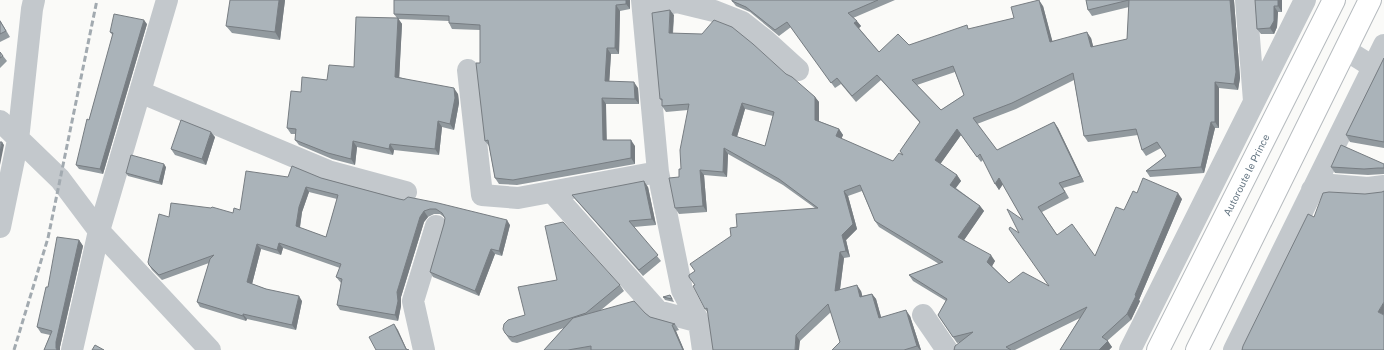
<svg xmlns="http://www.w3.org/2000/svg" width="1384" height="350" font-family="'Public Sans',sans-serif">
  <rect width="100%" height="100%" fill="#fafaf8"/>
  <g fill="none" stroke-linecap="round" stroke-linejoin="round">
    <g stroke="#b5babe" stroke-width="24">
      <g id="major">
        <path id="s1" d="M1158,350L1334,0"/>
        <path d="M1197,350L1370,0"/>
      </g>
    </g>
    <path stroke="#c3c8cc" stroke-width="22" d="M642,0L658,172L682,290L699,322L703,350
      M1246,0L1254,101
      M643,9L677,2L714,11L742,22L765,40L798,70
      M1346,50L1373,67
      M468,70L482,195L518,198L658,172
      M140,92L328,171L406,192
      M0,121L60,179L99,231L210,350
      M1312,190L1332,185L1368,188L1384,186
      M552,192L658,311L699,322
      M0,227L18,140L32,9L34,0
      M923,315L947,350
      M72,350L99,231L167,0
      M424,350L413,301L436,226
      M1130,350L1305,0
      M1234,350L1384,45"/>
    <use href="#major" stroke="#fff" stroke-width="22"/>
    <path stroke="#a2aab0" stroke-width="3" stroke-dasharray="6 3" stroke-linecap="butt" d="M14,350L48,238L97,0"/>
  </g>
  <path fill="#929a9f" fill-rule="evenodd" d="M285,0L280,40L232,33L226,26Z
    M732,0H895L853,18L861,26L859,28L879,52L909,45L1014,18L1043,6L1052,41L1091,38L1093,47L1127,39L1129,7L1092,16L1088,10L1086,0L1234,1L1240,78L1238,90L1219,88V128H1215L1204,173L1150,177L1146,171L1166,156L1161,148L1146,156L1142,150L1138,135L1088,142L1084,136L1074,80L1016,109L977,124L997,150L1054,122L1058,128L1084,182L1063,188L1069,198L1042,212L1057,235L1095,256L1124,210L1137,193L1182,199L1139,300L1140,301L1131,320L1107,341L1112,347L1109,350H1060L1080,318L1015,350H954L961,342L957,343L938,315L946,301L913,281L909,275L939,264L879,227L875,221L862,191L848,196L857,229L846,240L850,257L844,258L840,290L861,291L862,296L872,294L876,299L881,317L910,316L921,350H832L840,342L831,312L800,341L708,313L705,309L695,285V271L731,236L737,227L815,208L783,185L728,154L727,177L704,175L707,212L679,214L675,208L679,177L681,169L688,110L666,112L662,106V101L660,99L674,15L673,34L786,74L815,97L819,102V121L839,129L843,135L841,139L893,161L902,154L900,151L920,123L881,80L856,102L841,84L835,88L791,27L779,36L750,12L736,6L732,1ZM955,72L964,95L941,110L917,85ZM745,109L773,116L765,146L737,137ZM961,135L981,162L983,160L999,190L1003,184L1023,220L1019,233L1049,286L1009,283L992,266L995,261L964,240L984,211L980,206L956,188L961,181L957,175L940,164Z
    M1255,0H1282V12H1278L1277,27L1274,34H1261L1257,29Z
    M630,1V9L620,11L619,54H611L609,81L638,88L639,104H606V140L635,146V164L517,185L499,184L495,178L489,146L485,141L480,63V30L452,29L449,23V21L398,19L402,24L399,77L458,94L459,103L454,130L442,127L439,155L394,150L393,155L357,147L355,165L332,159L299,145L295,140L296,134H291L287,128L301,92L354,67L397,18L394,14Z
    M0,20L10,37L0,42Z
    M147,24L103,174L79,169L76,165L113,36L110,32Z
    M0,52L7,61L0,68Z
    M1384,58V148L1350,142L1346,135Z
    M215,137L206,165L175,155L171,149Z
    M1384,164V174L1368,175L1335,173L1331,167Z
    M166,167L162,185L128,176L126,173Z
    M288,177L321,178L399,199L510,225L502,256L495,254L479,296L433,277L430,272L444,224L445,218L444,217L440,214H434L428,217L424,222L401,297V306L398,321L340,310L337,305L341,283L336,277L340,268L283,248L281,255L261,249L252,284L302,301L296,330L247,319L246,321L200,307L197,302L209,263L162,280L152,270L149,265L169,217L233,213L240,210ZM309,192L337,199L326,237L300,228L302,212Z
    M648,187L656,225L634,227L661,261L643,276L576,200L572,195Z
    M79,240L83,246L60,347V350H44L50,335L41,333L37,327L48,287Z
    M620,285L624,291L601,310L645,313L650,317L675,324L679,330L676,331L684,350H544L564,328L517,343L512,342L509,339L505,333Z
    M670,295L672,298L674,302L665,300L663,297Z"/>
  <path fill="#777d82" d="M279,0H285L280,40L275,32Z
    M626,0H630V9L626,4Z
    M1039,0L1043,6L1054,47L1050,42Z
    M1230,0H1234L1240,78L1238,90L1234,84Z
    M1278,0H1282V12L1278,6Z
    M616,5L620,11L619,54L615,48Z
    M1274,6L1278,12L1277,27L1274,34L1270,28Z
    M670,10L674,15L672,39L669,33Z
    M398,18L402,24L399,82L395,77Z
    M144,20L147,24L103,174L100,169Z
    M857,21L861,26L858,29L854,23Z
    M1087,32L1091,38L1095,53L1091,47Z
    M607,48L611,54L609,87L605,81Z
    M634,82L638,88L639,104L635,99Z
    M1215,82L1219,88V128L1215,122Z
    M454,88L458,94L459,103L454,130L450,124Z
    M815,97L819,102V125L815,120Z
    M602,98L606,104L607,146L603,140Z
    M742,103L745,109L736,140L732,135Z
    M438,121L442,127L439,155L435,149Z
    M1054,122L1058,128L1084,182L1080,176Z
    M1211,122L1215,128L1204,173L1201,167Z
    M839,129L843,135L840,142L836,136Z
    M957,129L961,135L939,166L935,160Z
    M211,132L215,137L206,165L202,159Z
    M631,140L635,146V164L631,158Z
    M353,141L357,147L355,165L351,159Z
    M2,142L4,145L0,165V152Z
    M390,144L394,150L393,155L389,149Z
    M724,148L728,154L727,177L723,172Z
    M164,164L166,167L162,185L159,182Z
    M700,170L704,175L707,212L703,206Z
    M957,175L961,181L954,190L950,185Z
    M999,178L1003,184L999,190L995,184Z
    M644,181L648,187L656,225L652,219Z
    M1059,183L1063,188L1069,198Z
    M306,187L309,192L302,212L299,232L296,226L299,207Z
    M844,191L848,196L857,229L846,240L850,257L846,251L842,235Z
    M1178,193L1182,199L1139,300L1140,301L1131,320L1127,314Z
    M980,206L984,211L962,243L958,237Z
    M424,211L428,217L424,222L401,297V306L398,321L395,315L397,292L420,217Z
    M507,220L510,225L502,256L499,251Z
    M79,240L83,246L60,347V350H57L56,348V342Z
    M279,243L283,248L281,255L277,250Z
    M257,244L261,249L251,288L247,282Z
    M491,249L495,254L479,296L475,291Z
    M840,252L844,258L839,296L835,291Z
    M991,255L995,261L991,268L987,262Z
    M857,285L861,291L864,302L860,297Z
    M872,294L876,299L883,324L879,318Z
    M299,296L302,301L296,330L292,325Z
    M1384,302V315L1378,312Z
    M906,310L910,316L921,350H920L917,346Z
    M243,314L247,319L246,321L243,316Z
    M394,324L398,330L407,350H406Z
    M672,325L676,331L684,350H683Z
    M796,335L800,341L799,350H795Z
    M1108,341L1112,347L1109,350H1099Z"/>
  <path fill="#aab3b9" stroke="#777d82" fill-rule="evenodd" d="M230,0H279L275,32L226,26Z
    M394,0H626V4L616,5L615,48H607L605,81L634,82L635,99L602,98L603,140H631V158L513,180L495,178L488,140L485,141L476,63H480V25L449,23V16L394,14Z
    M732,0H878L848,13L857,21L854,23L879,52L898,34L909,45L967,25L968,29L1014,18L1011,7L1039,0L1050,42L1087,32L1091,47L1127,39L1129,0L1088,10L1086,0H1230L1236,72L1234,84L1215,82V122H1211L1201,167L1146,171L1166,156L1157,142L1142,150L1136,129L1084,136L1073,73L1012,103L973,118L997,150L1054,122L1080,176L1059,183L1065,192L1038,207L1057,235L1072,224L1095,256L1116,207L1124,210L1133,191L1137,193L1143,178L1178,193L1135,295L1136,296L1127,314L1102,337L1108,341L1099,350H1060L1087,307L1006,347L1011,350H954L955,346L973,332L953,337L938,315L947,299L909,275L943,262L875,221L860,185L844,191L853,224L842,235L846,251L840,252L835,291L857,285L860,297L872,294L879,318L906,310L917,346L904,350H832L840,342L828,304L796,335L795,350H713L707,308L705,309L693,286L695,285L689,277V275L695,271L690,264L731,236L730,228L737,227L736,214L818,208L779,179L724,148L723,172L700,170L703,206L675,208L669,178L679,177V169H681L680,150L689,104L662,106V99H660L652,13L670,10L669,33L702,34L714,20L732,27L753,44L786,74L792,77L815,97V120L839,129L836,136L893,161L899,153L903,155L900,151L920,122L877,75L852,96L837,78L831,83L787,22L775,30L746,7L732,1ZM953,66L964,95L941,110L912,80ZM742,103L774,112L765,146L732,135ZM957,129L977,157L980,154L995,184L999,178L1023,220L1007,209L1019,233L1010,227L1009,229L1049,286L1023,272L1009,283L987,262L991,255L958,237L980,206L950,185L957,175L935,160Z
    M1255,0H1278V6H1274V21L1270,28L1257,29Z
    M114,14L144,20L100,169L76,165L87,119L89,120L113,33L110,32Z
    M356,17L398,18L395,77L454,88L455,98L450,124L438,121L435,149L390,144L389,149L353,141L351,159L328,153L295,140L296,129L287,128L291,91L301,92L302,77L327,80L329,65L354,67Z
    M0,21L6,31L0,34Z
    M0,52L3,56L0,58Z
    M1384,58V142L1346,135Z
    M181,120L211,132L202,159L171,149Z
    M0,142H2L0,152Z
    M1341,145L1384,164V168H1378L1364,169L1331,167Z
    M131,155L164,164L159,182L126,173Z
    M292,166L321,178L399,199L404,200L408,197L438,203L507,220L499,251L491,249L475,291L430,272L444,224L445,218L442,213L436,209H430L424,211L420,217L397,292L398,301L395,315L337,305L342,279L336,277L341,264L279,243L277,250L257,244L247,282L266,289L299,296L292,325L243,314V316L197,302L210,259L214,255L159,275L149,265L148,262L159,214L169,217L171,203L211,208L212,207L233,213L234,208L240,210L246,171L288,177ZM306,187L338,195L326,237L296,226L299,207Z
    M644,181L652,219L629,221L658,255L639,270L572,195Z
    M1384,191V302L1378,312L1384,315V350H1242L1243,346L1308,214L1314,217L1323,193L1329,192L1365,194L1382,192Z
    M563,222L620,285L586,313L513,337L508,336L505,333L503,329L504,324L508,320L525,315L518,287L557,280L545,226Z
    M57,237L79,240L56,342V348L57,350H44L52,331L37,327L46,287H48Z
    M670,295L672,299L663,297Z
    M634,301L645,313L650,317L675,324L672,325L683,350H591V346L568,350H544L573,318Z
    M394,324L406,349L409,350H376L369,337Z
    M95,345L104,350H92Z"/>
  <g text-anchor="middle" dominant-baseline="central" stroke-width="4" stroke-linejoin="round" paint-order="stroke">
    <g font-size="10" fill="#657683" stroke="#fff">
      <text stroke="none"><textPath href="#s1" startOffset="196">Autoroute le Prince</textPath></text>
    </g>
  </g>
</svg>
